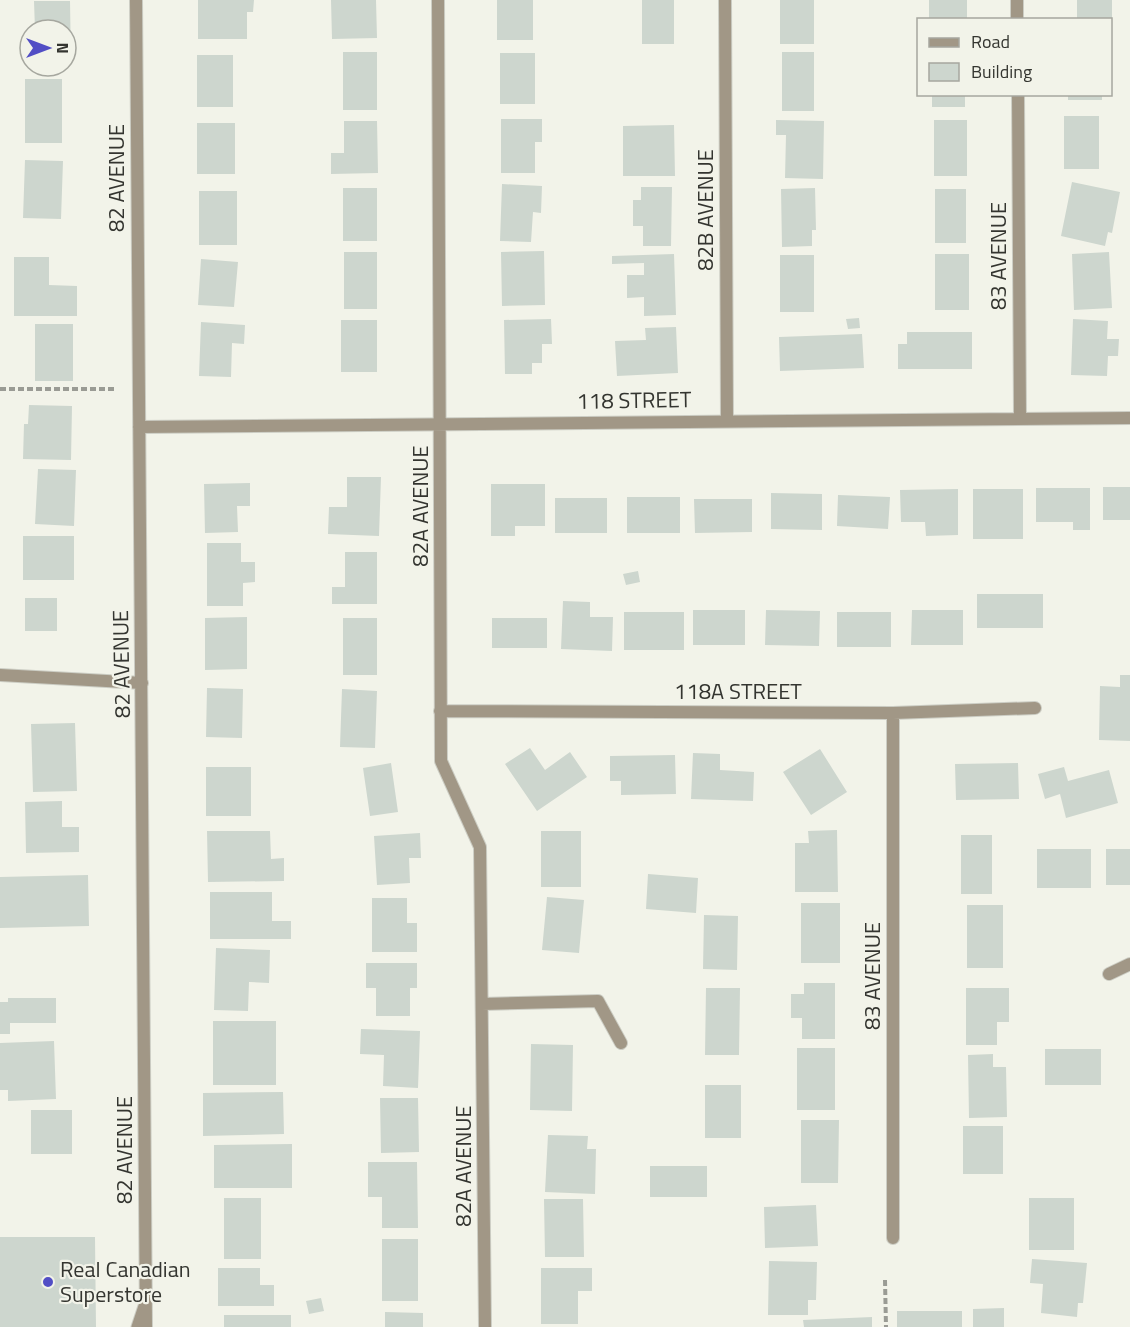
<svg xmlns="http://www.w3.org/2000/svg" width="1130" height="1327" font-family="'Titillium Web',sans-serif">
  <rect width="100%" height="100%" fill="#f2f3e9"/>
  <path fill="#cdd6ce" d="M198,0H254L253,12H247V39H198Z
    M331,0H376L377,38L332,39Z
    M497,0H533V40H497Z
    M642,0H674V44H642Z
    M780,0H814V44H780Z
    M929,0H967V20H929Z
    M1077,0H1112V20H1077Z
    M34,1H70L71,64H66V30H35Z
    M343,52H377V110H343Z
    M782,52H814V111H782Z
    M500,53H535V104H500Z
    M197,55H233V107H197Z
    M25,79H62V143H25Z
    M932,94H965V107H932Z
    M1068,94H1102V100H1068Z
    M1064,116H1099V169H1064Z
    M501,119H542V142H535V173H501Z
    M776,120L824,121L823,179L785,178L786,135H776Z
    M934,120H967V176H934Z
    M344,121H377L378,173L331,174V153H344Z
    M197,123H235V174H197Z
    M674,125L675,176H623V126Z
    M25,160L63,161L61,219L23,218Z
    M1072,182L1120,192L1112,233L1108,232L1105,246L1061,236Z
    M502,184L542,186L541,213L533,212L531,242L500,241Z
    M641,187H672L671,246H643V226H633V200H641Z
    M343,188H377V241H343Z
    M815,188L816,230H812V246L782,247L781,189Z
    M935,189H966V243H935Z
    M199,191H237V245H199Z
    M544,251L545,305L502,306L501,252Z
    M344,252H377V309H344Z
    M1109,252L1112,308L1074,310L1072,254Z
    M674,254L676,315L644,316V297L627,298V275H644V263L612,264V256Z
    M935,254H969V310H935Z
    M780,255H814V312H780Z
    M14,257H49V285L77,286V316H14Z
    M201,259L238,262L234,307L198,305Z
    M859,318L860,328L848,329L846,319Z
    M551,319L552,344H542V363H532V374H505L504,320Z
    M1073,319L1108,321L1107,339H1119L1118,356H1108L1107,376L1071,375Z
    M341,320H377V372H341Z
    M201,322L245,325L244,344L232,343L231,377L199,376Z
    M35,324H73V381H35Z
    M676,327L678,373L617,376L615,341L646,340L645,328Z
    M907,332H972V369H898V344H907Z
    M862,334L864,368L780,371L779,337Z
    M29,405L72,406L71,460L23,459L24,424H28Z
    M38,469L76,470L74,526L35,524Z
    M347,477H381L379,536L328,534L329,507H347Z
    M250,483V506H237L238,532L205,533L204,484Z
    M491,484H545V526H515V536H491Z
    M1103,487H1130V520H1103Z
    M1036,488H1090V530H1073V522H1036Z
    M958,489V535L926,536L925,522H901L900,490Z
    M973,489H1023V539H973Z
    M771,493L822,494V530L771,529Z
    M838,495L890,497L888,529L837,526Z
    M627,497H680V533H627Z
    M555,498H607V533H555Z
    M694,499H752V532L695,533Z
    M23,536H74V580H23Z
    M207,543H241V562H255V582L243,583V606H207Z
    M345,552H377V604H332V587H345Z
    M638,571L640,582L626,585L623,574Z
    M977,594H1043V628H977Z
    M25,598H57V631H25Z
    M563,601L590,602V617H613L612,651L561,649Z
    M693,610H745V645H693Z
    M766,610L820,611L819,646L765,645Z
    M912,610H963V645H911Z
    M624,612H684V650H624Z
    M837,612H891V647H837Z
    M247,617V669L205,670V618Z
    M343,618H377V675H343Z
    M492,618H547V648H492Z
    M1120,675H1130V741L1099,740L1100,686L1120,687Z
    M207,688L243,689L242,738L206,737Z
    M342,689L377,691L375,748L340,747Z
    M75,723L77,791L33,792L31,724Z
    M530,748L545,770L570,752L587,777L537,811L505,764Z
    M820,749L847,792L811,815L783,772Z
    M693,753L720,754V770L754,772L753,801L691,799Z
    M675,755L676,794L621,795V781H610V756Z
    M391,763L398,812L370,816L363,768Z
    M1018,763L1019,799L956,800L955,764Z
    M206,767H251V816H206Z
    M1064,767L1068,781L1109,770L1118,803L1066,818L1060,794L1045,799L1038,774Z
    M62,801V827H79V852L26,853L25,802Z
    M837,830L838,892H795V843H809L808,831Z
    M207,831H270L271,859L284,858V881L208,882Z
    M541,831H581V887H541Z
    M420,833L421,858H409L410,883L377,885L374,836Z
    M961,835H992V894H961Z
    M1037,849H1091V888H1037Z
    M1106,849H1130V885H1106Z
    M648,874L698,878L696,913L646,909Z
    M88,875L89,926L0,928V877Z
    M210,892H272V921H291V939H210Z
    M547,897L584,900L579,953L542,950Z
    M372,898H407V923H417V952H372Z
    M801,903H840V963H801Z
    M967,905H1003V968H967Z
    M704,915L738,916L737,970L703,969Z
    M216,948L270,950L269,983L249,982L248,1011L214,1010Z
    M366,963H417V988H410V1016H376V988H366Z
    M804,983H835V1039H802V1018H791V994H804Z
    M706,988H740L739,1055H705Z
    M966,988H1009V1022H997V1045H966Z
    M8,998H56V1023H10V1034H0V1002H8Z
    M213,1021H276V1085H213Z
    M361,1029L420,1031L418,1088L383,1086L384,1055L360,1054Z
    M54,1041L56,1099L8,1101V1090H0V1043Z
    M531,1044L573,1045L572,1111L530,1110Z
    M797,1048H835V1110H797Z
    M1045,1049H1101V1085H1045Z
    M993,1054V1067H1006L1007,1117L969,1118L968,1055Z
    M705,1085H741V1138H705Z
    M283,1092L284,1134L203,1136V1093Z
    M380,1098H418L419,1152L381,1153Z
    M31,1110H72V1154H31Z
    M801,1120H839L838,1183H801Z
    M963,1126H1003V1174H963Z
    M548,1135L588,1136L587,1149H596L595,1194L545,1192Z
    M292,1144V1188H214V1145Z
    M368,1162H417L418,1228H382V1197H368Z
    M650,1166H707V1197H650Z
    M224,1198H261V1259H224Z
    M1029,1198H1074V1250H1029Z
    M544,1199H583L584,1257H545Z
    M816,1205L818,1246L765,1248L764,1207Z
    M0,1237H95L96,1327H0Z
    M382,1239H418V1301H382Z
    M1032,1259L1087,1263L1083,1303H1078L1077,1317L1041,1313L1043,1284L1030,1283Z
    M769,1261L817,1262L816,1300H808V1315H768Z
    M218,1268H260V1285H274V1306H218Z
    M541,1268H592V1291H578V1324H541Z
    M321,1298L324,1311L309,1314L306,1301Z
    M1004,1308V1327H973V1309Z
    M897,1311H962V1327H897Z
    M385,1312L423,1313V1327H385Z
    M224,1315H291V1327H224Z
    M872,1317V1327H804L803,1320Z"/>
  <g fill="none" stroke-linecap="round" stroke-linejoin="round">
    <g stroke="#cccdc4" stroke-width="11">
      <path id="service" d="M136,1327L143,1306"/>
    </g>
    <g stroke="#cccdc4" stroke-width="14">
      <path id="minor" d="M136,0L146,1327
        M438,0L441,761L480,847L485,1327
        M725,0L727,420
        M1017,0V20
        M1018,94L1020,418
        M139,427L1130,418
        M0,675L142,683
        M440,711L893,713L1035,708
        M893,713V1238
        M1109,974L1130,964
        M482,1004L598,1001L621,1043"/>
    </g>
    <path stroke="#9a9b94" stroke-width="4" stroke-dasharray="6 3" stroke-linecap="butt" d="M0,389H115
      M885,1280L886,1327"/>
    <use href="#service" stroke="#a19786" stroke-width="9"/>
    <use href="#minor" stroke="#a19786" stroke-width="12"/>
  </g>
  <circle fill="#524ec5" stroke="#f2f3e9" stroke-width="2" cx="48" cy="1282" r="6"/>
  <g text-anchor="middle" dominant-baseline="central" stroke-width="4.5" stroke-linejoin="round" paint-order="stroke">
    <g font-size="22" fill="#343530" stroke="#f2f3e9">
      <text transform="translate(116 178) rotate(-90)">82 AVENUE</text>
      <text transform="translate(705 210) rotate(-90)">82B AVENUE</text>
      <text transform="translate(998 256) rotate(-90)">83 AVENUE</text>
      <text transform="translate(634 400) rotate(-1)">118 STREET</text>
      <text transform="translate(420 506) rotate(-90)">82A AVENUE</text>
      <text transform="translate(121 664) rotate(-91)">82 AVENUE</text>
      <text x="738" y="691">118A STREET</text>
      <text transform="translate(872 976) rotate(-90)">83 AVENUE</text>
      <text transform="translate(124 1150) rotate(-90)">82 AVENUE</text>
      <text transform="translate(463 1166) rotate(-90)">82A AVENUE</text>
    </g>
    <g font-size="22" fill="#343530" stroke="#f2f3e9" text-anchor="start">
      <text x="60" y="1269">Real Canadian<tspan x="60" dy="25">Superstore</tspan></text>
    </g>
  </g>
  <rect x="917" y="18" width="195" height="78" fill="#f2f3e9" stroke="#a6a79f" stroke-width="1.5"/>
  <rect x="929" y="38" width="30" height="9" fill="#a19786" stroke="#a6a79f" stroke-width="1.5"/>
  <text x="971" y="48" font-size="18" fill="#343530">Road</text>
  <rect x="929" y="63" width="30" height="18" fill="#cdd6ce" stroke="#a6a79f" stroke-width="1.5"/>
  <text x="971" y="78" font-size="18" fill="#343530">Building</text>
  <g transform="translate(48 48) rotate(90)"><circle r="28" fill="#f2f3e9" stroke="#a6a79f" stroke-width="1.5"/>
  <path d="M0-4.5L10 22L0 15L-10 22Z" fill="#524ec5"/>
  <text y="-9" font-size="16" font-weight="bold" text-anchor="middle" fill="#343530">N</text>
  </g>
</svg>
